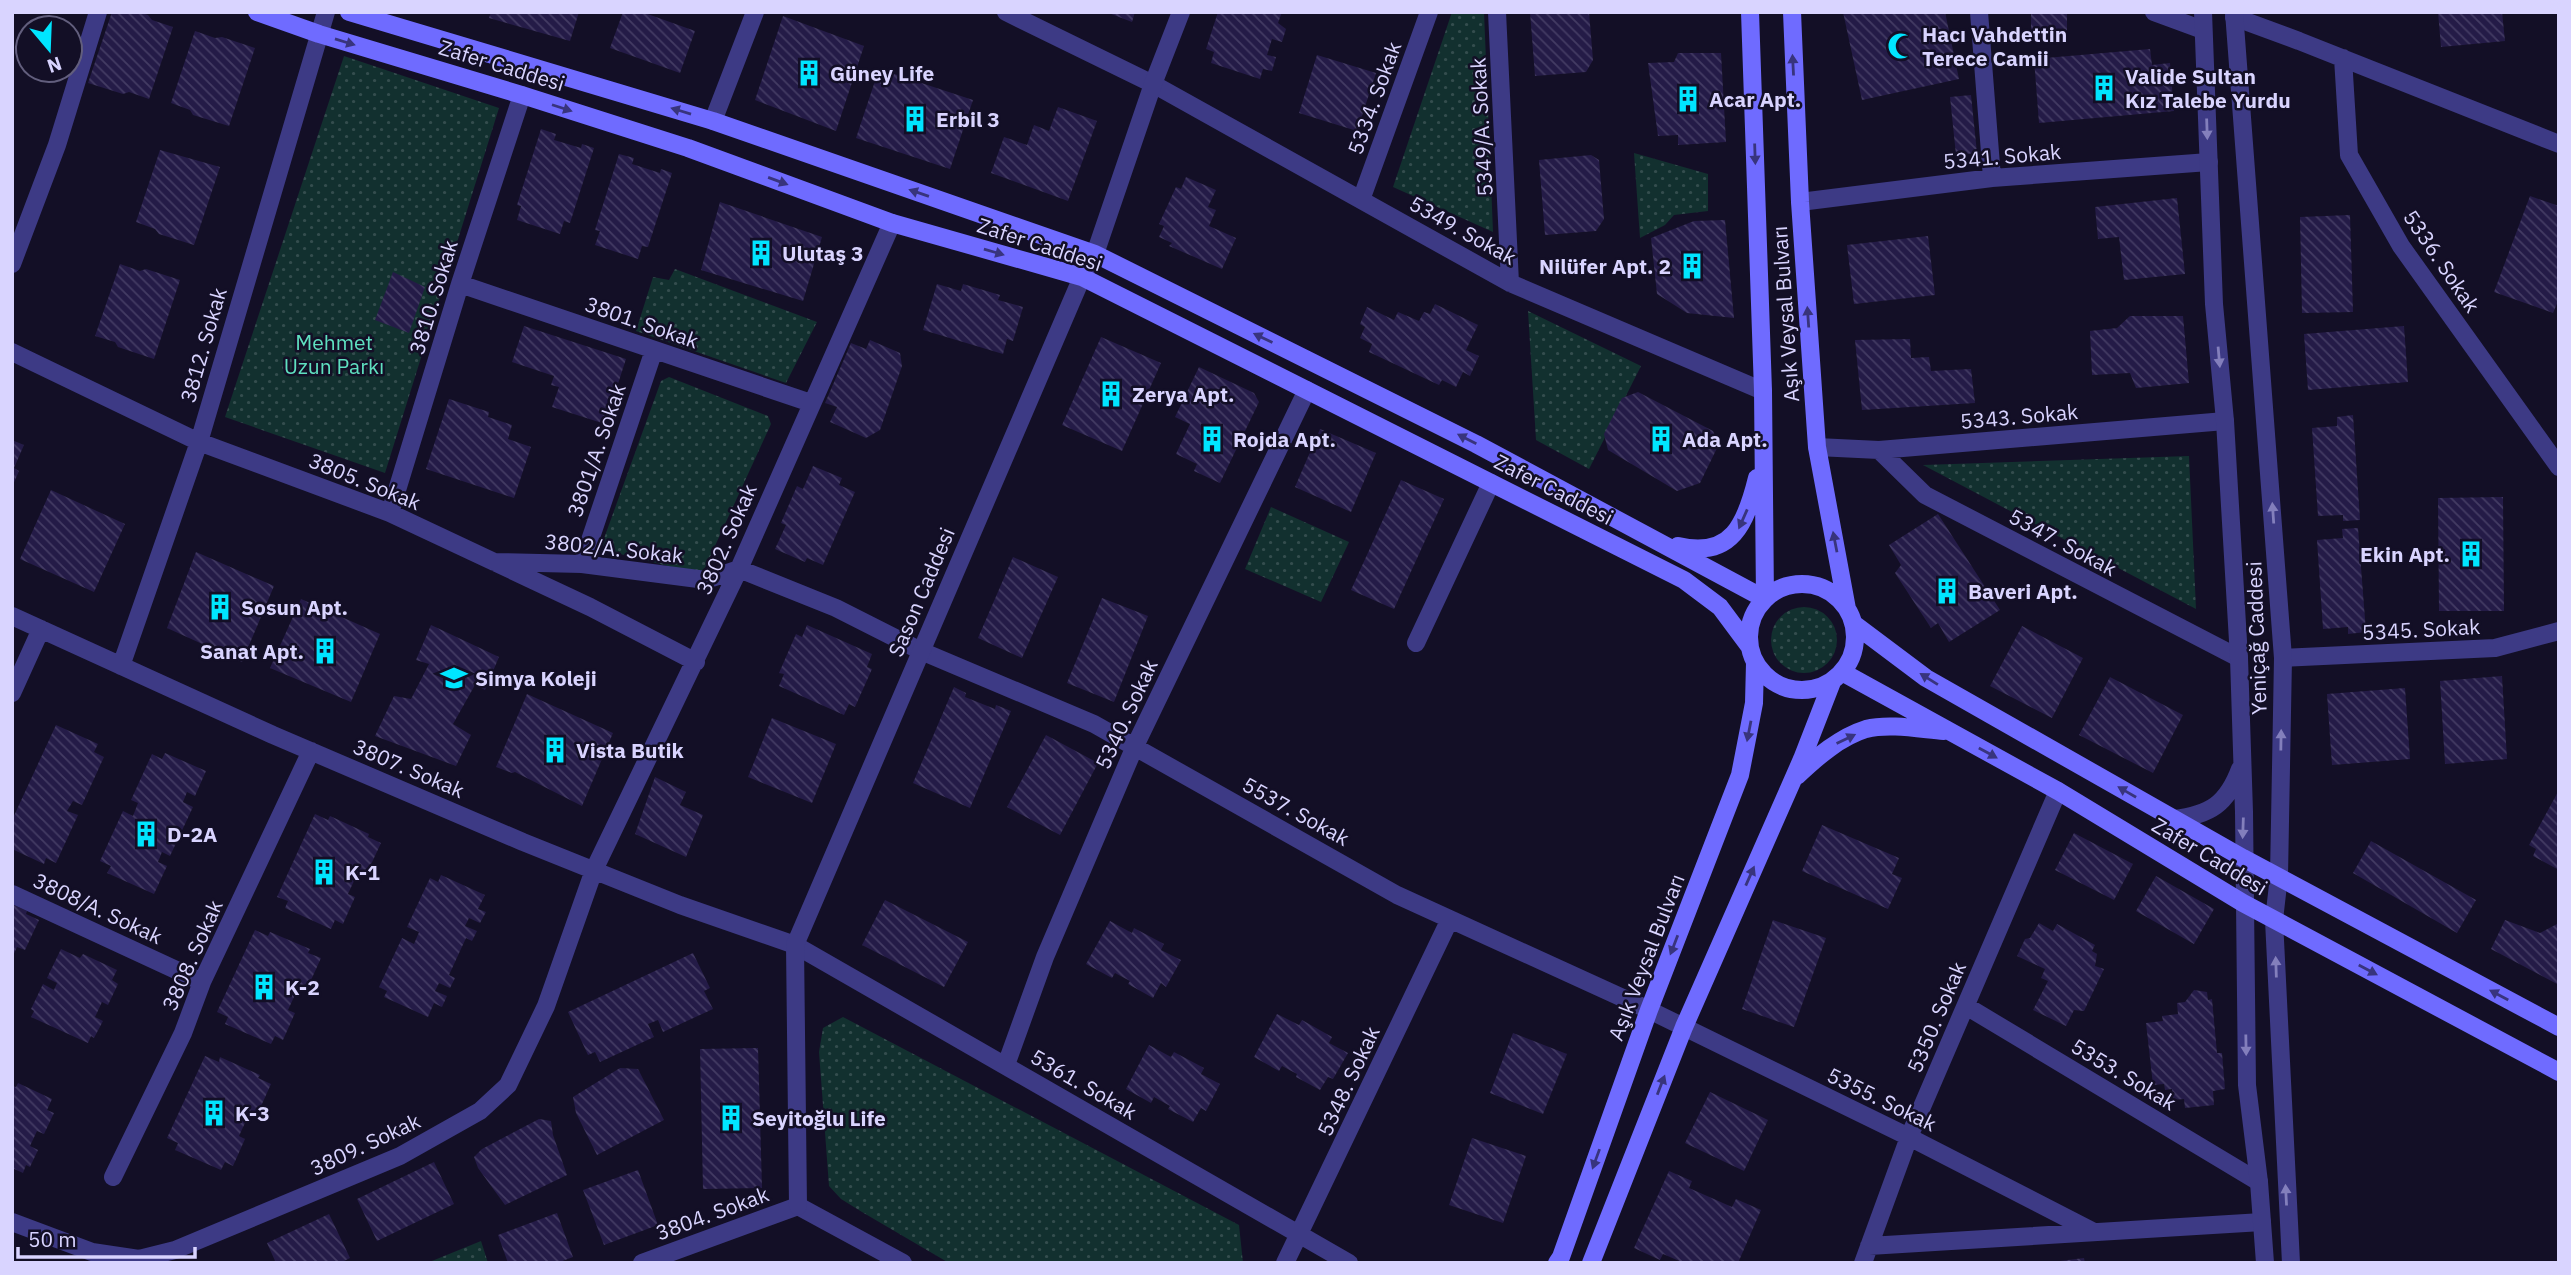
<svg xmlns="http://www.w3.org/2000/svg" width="2571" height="1275" font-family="'IBM Plex Sans',sans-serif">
  <defs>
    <pattern id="green-dots" width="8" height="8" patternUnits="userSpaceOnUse" patternTransform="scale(1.75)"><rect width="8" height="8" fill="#12302f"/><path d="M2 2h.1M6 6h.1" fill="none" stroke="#344d4e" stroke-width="1.8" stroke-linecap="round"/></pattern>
    <pattern id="building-back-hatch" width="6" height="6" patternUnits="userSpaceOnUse" patternTransform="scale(1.75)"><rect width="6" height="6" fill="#241b47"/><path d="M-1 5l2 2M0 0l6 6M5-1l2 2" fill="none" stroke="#433b63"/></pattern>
  </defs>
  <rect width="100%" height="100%" fill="#130f26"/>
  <path fill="url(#green-dots)" d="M1452,12H1484L1493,232L1393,187Z
    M344,56L499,108L385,473L225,417Z
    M1634,153L1708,174V211L1674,215L1665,225L1640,238Z
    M675,269L817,322L786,383L636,331L653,277L669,280Z
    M1528,311L1641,366L1589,469L1536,440Z
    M669,377L768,416L771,424L703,572L696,573L604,550L602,544L661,381Z
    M2189,456L2196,609L1923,465Z
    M1271,507L1349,542L1321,602L1245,569Z
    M1771 640a33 33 0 1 1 66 0a33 33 0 1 1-66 0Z
    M843,1017L1239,1225L1243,1263H949L862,1212L841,1199L829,1186L819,1052L823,1028Z
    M481,1241L488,1263H427Z"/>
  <path fill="url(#building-back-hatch)" d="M112,12H139L148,15L152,20L173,27L149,99L129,92L123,94L88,83Z
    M491,12H579L570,41L489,18Z
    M623,12H642L695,31L680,73L610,48Z
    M1106,12H1135L1132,22Z
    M1218,12H1282L1278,23L1286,29L1282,42L1272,39L1267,55L1276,57L1272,71L1263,69L1260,79L1211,63L1214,52L1206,49Z
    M1530,12H1589L1593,60L1586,72L1535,76Z
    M1843,12H1945L1959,79L1862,100Z
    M2031,12H2067V38H2031Z
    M2438,12H2502L2505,41L2441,47Z
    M783,16L864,46L836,131L755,100Z
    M195,31L215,38L222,37L255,48L229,126L193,115L190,110L171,103Z
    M2150,49L2152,65L2170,63L2174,111L2039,123L2034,59Z
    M1678,53H1721L1726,142L1678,145V135L1658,136L1648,63L1674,62Z
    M1317,55L1376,73L1357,131L1299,113Z
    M879,69L973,100L950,169L856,138Z
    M1971,95L1977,153L1956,155L1950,97Z
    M1058,107L1097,121L1068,201L991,173L1004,137L1027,145L1034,125L1049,131Z
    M541,129L556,134L554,140L581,148L582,144L594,148L570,223L564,221L560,234L517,220L521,206L517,205Z
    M160,150L220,167L194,245L159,234L155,229L136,222Z
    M619,154L634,158L632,164L660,173L661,169L672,173L648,247L642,246L638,259L595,245L600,231L595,230Z
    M1591,155L1599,160L1604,219L1596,231L1545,235L1539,160Z
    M1186,177L1216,190L1208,207L1216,210L1209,226L1236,238L1222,269L1169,246L1172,243L1159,237L1164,226L1159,224L1176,187L1181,189Z
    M2530,196L2559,206V299L2553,313L2494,292Z
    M2177,198L2185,274L2124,280L2119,237L2098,239L2095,207Z
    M720,202L822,237L803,301L701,270Z
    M2350,215L2353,312L2302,313L2300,217Z
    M1725,220L1734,318L1687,313L1657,294L1651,238L1694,221Z
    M1928,236L1935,295L1854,304L1847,245Z
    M120,264L140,271L146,269L180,280L154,359L118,347L115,342L95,336Z
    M393,272L425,287L409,333L375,320Z
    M937,284L961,291L963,284L1000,295L998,300L1023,307L1013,341L1007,339L1003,354L923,330Z
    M1435,304L1478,325L1466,350L1479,356L1470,376L1463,372L1456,387L1442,380L1439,385L1369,352L1372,344L1360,338L1365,327L1360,324L1367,307L1394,320L1398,312L1419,321L1424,312L1430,314Z
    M2130,316H2183L2189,383L2136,388L2130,373L2092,375L2090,331L2117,328Z
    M524,326L626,359L605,424L552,407L559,387L551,385L554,376L512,362Z
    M2404,326L2408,382L2308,390L2304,334Z
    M1101,337L1161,363L1122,451L1062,425Z
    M1910,339L1911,358L1929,357L1931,371L1971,369L1975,403L1862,410L1855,340Z
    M870,340L900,353L902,366L880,430L866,438L830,422L837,407L825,403L851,343L866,349Z
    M1199,367L1254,393L1259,402L1220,483L1194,471L1197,464L1176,454L1190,424L1175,417Z
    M1638,392L1713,431L1719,444L1700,483L1677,491L1608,450L1604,434L1622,398Z
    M449,399L489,412L488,417L512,425L508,439L531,447L514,498L426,469Z
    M2353,415L2360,520L2343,521V515L2318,516L2312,428L2337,426V417Z
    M1320,429L1376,453L1351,512L1295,487Z
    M12,440L24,445L14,468L19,471L12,487Z
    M813,466L842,478L839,485L855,492L823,565L807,558L805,562L775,549L786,525L781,523L797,486L803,489Z
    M1401,480L1444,499L1394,609L1351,590Z
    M51,490L125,524L94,592L20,559Z
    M2503,497L2504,611H2439L2438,498Z
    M1938,514L2000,610L1949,642L1938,623L1931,628L1895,573L1901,565L1889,545Z
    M2358,528L2366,632L2348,634V627L2323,629L2317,540L2343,538L2342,529Z
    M196,552L274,586L242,662L167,628Z
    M1013,557L1058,577L1022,658L978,638Z
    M1102,598L1148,616L1114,702L1067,683Z
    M301,599L380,634L351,702L270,668Z
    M431,625L499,657L485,690L475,685L453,724L471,735L456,766L375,736L394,696L411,699L429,664L416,660Z
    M807,625L872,654L867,667L872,669L855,707L849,704L844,715L779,686L784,674L779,673L796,634L802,637Z
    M2022,626L2083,658L2052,718L1990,686Z
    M2502,676L2507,759L2445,764L2440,681Z
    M2110,677L2183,715L2153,773L2079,735Z
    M954,687L966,693L965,697L995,709L996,705L1011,711L970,808L913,783Z
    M2405,688L2410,759L2332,765L2327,694Z
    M527,694L613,733L582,806L515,772L512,773L496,767Z
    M772,718L836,744L812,803L748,777Z
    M56,725L98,744L94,752L104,757L82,805L73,801L67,811L78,815L56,863L46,858L44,864L12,849V820Z
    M1046,735L1098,763L1060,835L1007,807Z
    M165,753L206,771L195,796L187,792L183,802L193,807L170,856L162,852L158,862L167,866L154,894L107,873L111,866L100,861L123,811L133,816L138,803L131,800L152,754L162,759Z
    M655,777L686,792L680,805L703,815L686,857L635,834Z
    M2559,790V870L2533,856L2536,849L2529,845Z
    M315,814L328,820L330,816L369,834L368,837L381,843L367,873L359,870L348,894L355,897L343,924L335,920L331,929L285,908L288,901L277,897Z
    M1822,825L1899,858L1892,874L1902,878L1888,909L1802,871Z
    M2074,833L2133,864L2114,900L2055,870Z
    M2371,841L2476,900L2457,933L2353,873Z
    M441,875L485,895L478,909L486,912L480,923L469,918L465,926L477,931L472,941L466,938L449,975L455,978L450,988L439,983L435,991L447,996L442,1007L434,1003L428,1017L384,997L387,991L379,987L402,938L414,944L419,932L407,927L430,878L438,882Z
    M2156,876L2214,909L2194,944L2136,911Z
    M885,900L968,942L944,987L862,945Z
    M12,904L27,911L26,914L39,920L25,950L17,947L12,958Z
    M1773,920L1826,938L1794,1027L1742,1009Z
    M2505,920L2540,933L2559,923V985L2491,949Z
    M1110,921L1132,933L1134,928L1164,944L1161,950L1181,960L1166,987L1161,983L1153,998L1128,984L1130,981L1115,973L1112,978L1086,964Z
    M2039,923L2053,931L2057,924L2095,945L2092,951L2097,954L2095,966L2104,969L2084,1011L2074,1010L2066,1026L2033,1010L2048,981L2041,978L2045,969L2017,956L2025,939L2030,938Z
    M255,930L268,936L270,932L310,949L308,953L321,958L307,989L299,986L288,1010L295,1013L283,1040L275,1036L271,1044L225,1024L228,1017L217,1012Z
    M61,949L80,958L83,954L117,970L112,980L118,984L108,1005L102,1002L95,1017L103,1021L94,1038L91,1036L88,1043L31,1017L34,1011L31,1009L43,984L54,990L57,983L47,978Z
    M693,953L710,988L704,991L713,1009L663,1032L658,1020L648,1024L654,1037L600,1062L595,1052L588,1055L568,1012Z
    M2194,990L2207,992L2208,1000L2212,999L2217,1053H2222L2225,1089L2213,1091L2214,1105L2185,1108L2184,1099L2173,1100L2172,1089L2165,1090L2164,1084L2153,1085L2146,1023L2163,1021L2162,1016L2178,1014L2177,1003L2185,1002Z
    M1277,1014L1299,1025L1302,1020L1332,1037L1329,1043L1348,1053L1333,1079L1328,1077L1320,1090L1296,1077L1297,1074L1282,1066L1279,1071L1254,1057Z
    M1513,1033L1567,1054L1543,1114L1490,1093Z
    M1149,1045L1171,1057L1174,1052L1204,1068L1201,1074L1220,1084L1206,1111L1201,1108L1193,1122L1168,1109L1170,1106L1154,1097L1151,1103L1126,1089Z
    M758,1048L762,1188L703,1189L700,1049Z
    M205,1056L219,1062L220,1057L260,1075L258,1078L271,1084L257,1115L250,1112L239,1136L245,1139L233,1166L225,1162L221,1170L175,1150L178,1143L167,1138Z
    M620,1068L638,1069L664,1120L597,1155L576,1113L573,1097Z
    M18,1083L52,1099L47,1110L54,1113L44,1134L37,1131L30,1146L38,1150L30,1167L26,1165L23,1173L12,1168V1086L16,1087Z
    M1710,1092L1768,1120L1744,1171L1685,1143Z
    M539,1119L551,1121L553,1135L567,1175L505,1205L478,1168L474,1157L482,1149Z
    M1472,1138L1526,1156L1503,1223L1449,1205Z
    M434,1162L454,1204L377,1241L357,1199Z
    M638,1170L658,1225L604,1245L583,1190Z
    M1669,1171L1692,1181L1689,1188L1732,1207L1736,1199L1761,1210L1738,1263H1684L1663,1254L1660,1260L1634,1248Z
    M557,1213L573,1257L557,1263H508L498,1235Z
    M329,1214L350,1258L340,1263H276L267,1243Z
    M2084,1258L2085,1263H2060V1261Z"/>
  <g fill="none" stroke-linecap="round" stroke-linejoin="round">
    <path stroke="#3d3a85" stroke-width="18" d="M1006,12L1153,84L1510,283L1763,391
      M1497,12L1510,283
      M1979,12L1992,178
      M2154,12L2203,30
      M2234,17L2299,41L2559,144
      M2343,58L2349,155L2401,246L2559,467
      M713,121L755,12
      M1361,200L1429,12
      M1800,202L1992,178L2209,162
      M12,264L57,145L98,12
      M460,284L811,403
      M12,352L199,442L390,513L590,607L696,662
      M1817,447L1879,450L2225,421
      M1879,450L1925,495L2239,658
      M390,513L460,284L522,95
      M494,562L582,564L706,580L739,569L836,608L921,651L1094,724L1397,895L1649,1010L1909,1137L2094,1232
      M582,564L654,350
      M12,616L273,735L523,842L680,905L795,945L1349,1263
      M1416,643L1491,483
      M2283,658L2495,648L2559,631
      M121,666L199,442L326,12
      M12,693L41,629
      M12,894L202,982
      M1966,1006L2259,1182
      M1006,1065L1045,957L1135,746L1307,390
      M113,1177L183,1033L202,982L311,751
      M12,1222L92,1252L139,1259L175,1250L400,1156L480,1111L508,1085L546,1006L594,870L739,569L892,223
      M1869,1246L2262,1222
      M642,1263L798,1206L903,1263
      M1285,1263L1450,919
      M1863,1263L1909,1137L2058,791"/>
    <path stroke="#3d3a85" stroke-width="18" d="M2203,12L2214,304L2225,421L2239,658L2244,812L2247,1085L2259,1182L2265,1263
      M2234,12L2283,658L2279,876L2274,920L2291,1263
      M2174,819C2210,815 2227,804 2240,769
      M798,1206L795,945L1082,277L1095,254L1153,84L1181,12"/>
    <path stroke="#6f6bff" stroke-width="18" d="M257,12L319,34L522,95L688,148L892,223L1082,277L1684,580L1720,607L1749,646
      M349,12L713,121L1095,254L1476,444L1765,599L1763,391L1750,12
      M1792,12L1800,202L1817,447L1847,609
      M1678,546C1732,559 1746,523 1757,478
      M1749 637a53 53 0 1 1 106 0a53 53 0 1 1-106 0Z
      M1854,624L1926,678L2243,858L2559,1027
      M1842,672L2058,791L2243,903L2559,1072
      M1797,776C1817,757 1840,737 1866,729C1889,723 1920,729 1944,731
      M1557,1263L1561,1257L1649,1010L1740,775L1754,703L1755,663
      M1591,1263L1684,1027L1802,759L1832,682"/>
  </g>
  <defs><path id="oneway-solid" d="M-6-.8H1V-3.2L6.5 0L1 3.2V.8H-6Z" transform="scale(1.75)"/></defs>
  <g fill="#38347d">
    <use href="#oneway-solid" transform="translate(345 42) rotate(17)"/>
    <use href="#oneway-solid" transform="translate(1793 65) rotate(-93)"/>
    <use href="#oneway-solid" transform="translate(562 108) rotate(18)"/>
    <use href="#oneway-solid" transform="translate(681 111) rotate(-163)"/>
    <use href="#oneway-solid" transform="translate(1755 154) rotate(88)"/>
    <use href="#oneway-solid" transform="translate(778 181) rotate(20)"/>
    <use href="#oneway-solid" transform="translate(919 193) rotate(-161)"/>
    <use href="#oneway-solid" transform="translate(994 252) rotate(16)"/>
    <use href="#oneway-solid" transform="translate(1808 317) rotate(-94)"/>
    <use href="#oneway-solid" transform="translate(1263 338) rotate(-154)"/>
    <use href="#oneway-solid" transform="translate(1467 439) rotate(-153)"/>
    <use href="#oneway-solid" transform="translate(1743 519) rotate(114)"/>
    <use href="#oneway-solid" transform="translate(1835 542) rotate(-101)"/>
    <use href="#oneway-solid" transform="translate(1929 679) rotate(-148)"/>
    <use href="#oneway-solid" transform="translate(1749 731) rotate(101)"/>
    <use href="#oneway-solid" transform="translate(1846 739) rotate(-26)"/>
    <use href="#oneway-solid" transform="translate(1988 753) rotate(29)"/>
    <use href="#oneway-solid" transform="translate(2127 792) rotate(-150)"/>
    <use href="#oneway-solid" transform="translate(1750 876) rotate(-66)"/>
    <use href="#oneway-solid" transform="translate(1674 945) rotate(111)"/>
    <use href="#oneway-solid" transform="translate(2368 970) rotate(28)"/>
    <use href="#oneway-solid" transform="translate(2499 995) rotate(-152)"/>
    <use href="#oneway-solid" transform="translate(1661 1085) rotate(-69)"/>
    <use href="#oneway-solid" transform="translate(1596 1159) rotate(110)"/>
  </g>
  <g fill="#837fbc">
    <use href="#oneway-solid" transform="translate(2207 129) rotate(88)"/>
    <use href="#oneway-solid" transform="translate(2219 357) rotate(85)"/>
    <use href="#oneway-solid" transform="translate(2273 513) rotate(-94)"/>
    <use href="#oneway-solid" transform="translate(2281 740) rotate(-89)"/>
    <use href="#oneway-solid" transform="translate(2243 828) rotate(92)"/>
    <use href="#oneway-solid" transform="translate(2276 967) rotate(-92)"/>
    <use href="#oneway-solid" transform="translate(2246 1045) rotate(89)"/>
    <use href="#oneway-solid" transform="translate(2286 1195) rotate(-93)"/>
  </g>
  <defs>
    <g id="mosque-bare" transform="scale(2.1)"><path d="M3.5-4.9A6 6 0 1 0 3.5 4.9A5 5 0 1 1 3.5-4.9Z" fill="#00e5ff" stroke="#130f26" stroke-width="2.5" paint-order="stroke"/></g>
    <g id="building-bare" transform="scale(2.1)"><path d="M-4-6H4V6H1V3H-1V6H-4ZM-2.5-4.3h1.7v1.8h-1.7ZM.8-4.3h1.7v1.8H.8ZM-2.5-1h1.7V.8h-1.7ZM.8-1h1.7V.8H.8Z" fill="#00e5ff" stroke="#130f26" stroke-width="2.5" paint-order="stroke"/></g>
    <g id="school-bare" transform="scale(2.1)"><path d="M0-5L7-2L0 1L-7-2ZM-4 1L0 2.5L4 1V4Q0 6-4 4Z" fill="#00e5ff" stroke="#130f26" stroke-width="2.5" paint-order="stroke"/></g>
  </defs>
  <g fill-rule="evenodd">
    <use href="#mosque-bare" x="1901" y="46"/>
    <use href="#building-bare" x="809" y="73"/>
    <use href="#building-bare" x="2104" y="88"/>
    <use href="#building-bare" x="1688" y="99"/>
    <use href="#building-bare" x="915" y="119"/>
    <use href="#building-bare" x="761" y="253"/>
    <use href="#building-bare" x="1692" y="266"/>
    <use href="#building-bare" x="1111" y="394"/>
    <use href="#building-bare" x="1212" y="439"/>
    <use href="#building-bare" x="1661" y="439"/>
    <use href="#building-bare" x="2471" y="554"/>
    <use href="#building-bare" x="1947" y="591"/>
    <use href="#building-bare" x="220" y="607"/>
    <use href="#building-bare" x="325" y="651"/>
    <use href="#school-bare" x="454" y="678"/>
    <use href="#building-bare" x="555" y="750"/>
    <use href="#building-bare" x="146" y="834"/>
    <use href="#building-bare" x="324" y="872"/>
    <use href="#building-bare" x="264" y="987"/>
    <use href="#building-bare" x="214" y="1113"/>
    <use href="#building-bare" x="731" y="1118"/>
  </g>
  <g text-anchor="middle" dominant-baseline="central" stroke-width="5" stroke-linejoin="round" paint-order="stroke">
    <g font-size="21" font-weight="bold" fill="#d9d4ff" stroke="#130f26" text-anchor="start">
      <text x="1922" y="34">Hacı Vahdettin<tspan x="1922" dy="24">Terece Camii</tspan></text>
      <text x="830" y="73">Güney Life</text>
      <text x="2125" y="76">Valide Sultan<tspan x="2125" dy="24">Kız Talebe Yurdu</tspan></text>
      <text x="1709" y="99">Acar Apt.</text>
      <text x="936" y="119">Erbil 3</text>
      <text x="782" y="253">Ulutaş 3</text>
      <text x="1671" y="266" text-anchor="end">Nilüfer Apt. 2</text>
      <text x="1132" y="394">Zerya Apt.</text>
      <text x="1233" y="439">Rojda Apt.</text>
      <text x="1682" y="439">Ada Apt.</text>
      <text x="2450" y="554" text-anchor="end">Ekin Apt.</text>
      <text x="1968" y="591">Baveri Apt.</text>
      <text x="241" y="607">Sosun Apt.</text>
      <text x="304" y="651" text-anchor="end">Sanat Apt.</text>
      <text x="475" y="678">Simya Koleji</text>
      <text x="576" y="750">Vista Butik</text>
      <text x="167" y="834">D-2A</text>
      <text x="345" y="872">K-1</text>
      <text x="285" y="987">K-2</text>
      <text x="235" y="1113">K-3</text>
      <text x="752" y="1118">Seyitoğlu Life</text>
    </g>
    <g font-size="21" fill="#d9d4ff" stroke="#130f26">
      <text transform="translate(502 65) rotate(17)">Zafer Caddesi</text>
      <text transform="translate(1374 98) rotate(-70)">5334. Sokak</text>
      <text transform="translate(1481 127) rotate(-93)">5349/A. Sokak</text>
      <text transform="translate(2002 156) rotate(-5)">5341. Sokak</text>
      <text transform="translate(1463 230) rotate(29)">5349. Sokak</text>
      <text transform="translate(1040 244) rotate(18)">Zafer Caddesi</text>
      <text transform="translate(2442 261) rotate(56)">5336. Sokak</text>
      <text transform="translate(433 297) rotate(-73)">3810. Sokak</text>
      <text transform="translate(1785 314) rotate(-94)">Aşık Veysal Bulvarı</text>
      <text transform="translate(642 322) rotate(19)">3801. Sokak</text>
      <text transform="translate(203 345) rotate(-74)">3812. Sokak</text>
      <text transform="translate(2019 416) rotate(-5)">5343. Sokak</text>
      <text transform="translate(596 450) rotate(-71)">3801/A. Sokak</text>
      <text transform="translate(365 481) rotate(22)">3805. Sokak</text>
      <text transform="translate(1554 489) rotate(27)">Zafer Caddesi</text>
      <text transform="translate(726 539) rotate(-66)">3802. Sokak</text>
      <text transform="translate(2063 542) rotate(28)">5347. Sokak</text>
      <text transform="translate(614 548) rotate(6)">3802/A. Sokak</text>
      <text transform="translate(921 592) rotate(-67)">Sason Caddesi</text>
      <text transform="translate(2421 629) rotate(-3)">5345. Sokak</text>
      <text transform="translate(2256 638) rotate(-92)">Yeniçağ Caddesi</text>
      <text transform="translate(1126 714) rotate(-65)">5340. Sokak</text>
      <text transform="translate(409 768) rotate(23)">3807. Sokak</text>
      <text transform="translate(1296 811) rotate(29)">5537. Sokak</text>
      <text transform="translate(2210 856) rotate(31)">Zafer Caddesi</text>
      <text transform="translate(98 908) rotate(25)">3808/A. Sokak</text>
      <text transform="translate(192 955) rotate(-66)">3808. Sokak</text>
      <text transform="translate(1646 957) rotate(-69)">Aşık Veysal Bulvarı</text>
      <text transform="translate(1936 1017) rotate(-67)">5350. Sokak</text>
      <text transform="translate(2124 1074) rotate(31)">5353. Sokak</text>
      <text transform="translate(1348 1081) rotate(-65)">5348. Sokak</text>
      <text transform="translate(1084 1084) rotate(30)">5361. Sokak</text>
      <text transform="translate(1882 1099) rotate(26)">5355. Sokak</text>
      <text transform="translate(365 1144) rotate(-25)">3809. Sokak</text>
      <text transform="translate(712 1213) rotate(-20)">3804. Sokak</text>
    </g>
    <g font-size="21" fill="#5fe0c0" stroke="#130f26">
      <text x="334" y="342">Mehmet<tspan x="334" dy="24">Uzun Parkı</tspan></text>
    </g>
  </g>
  <rect width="2571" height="1275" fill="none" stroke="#d9d4ff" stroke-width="28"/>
  <g transform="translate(49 49) rotate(161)"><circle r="33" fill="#130f26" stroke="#625e7d" stroke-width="2"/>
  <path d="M0-5L12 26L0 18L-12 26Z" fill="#00e5ff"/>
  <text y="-10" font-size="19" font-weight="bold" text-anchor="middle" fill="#d9d4ff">N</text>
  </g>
  <path d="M18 1247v10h177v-10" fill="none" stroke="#d9d4ff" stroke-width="3.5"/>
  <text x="28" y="1247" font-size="21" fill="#d9d4ff" stroke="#130f26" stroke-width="5" paint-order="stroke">50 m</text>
</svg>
